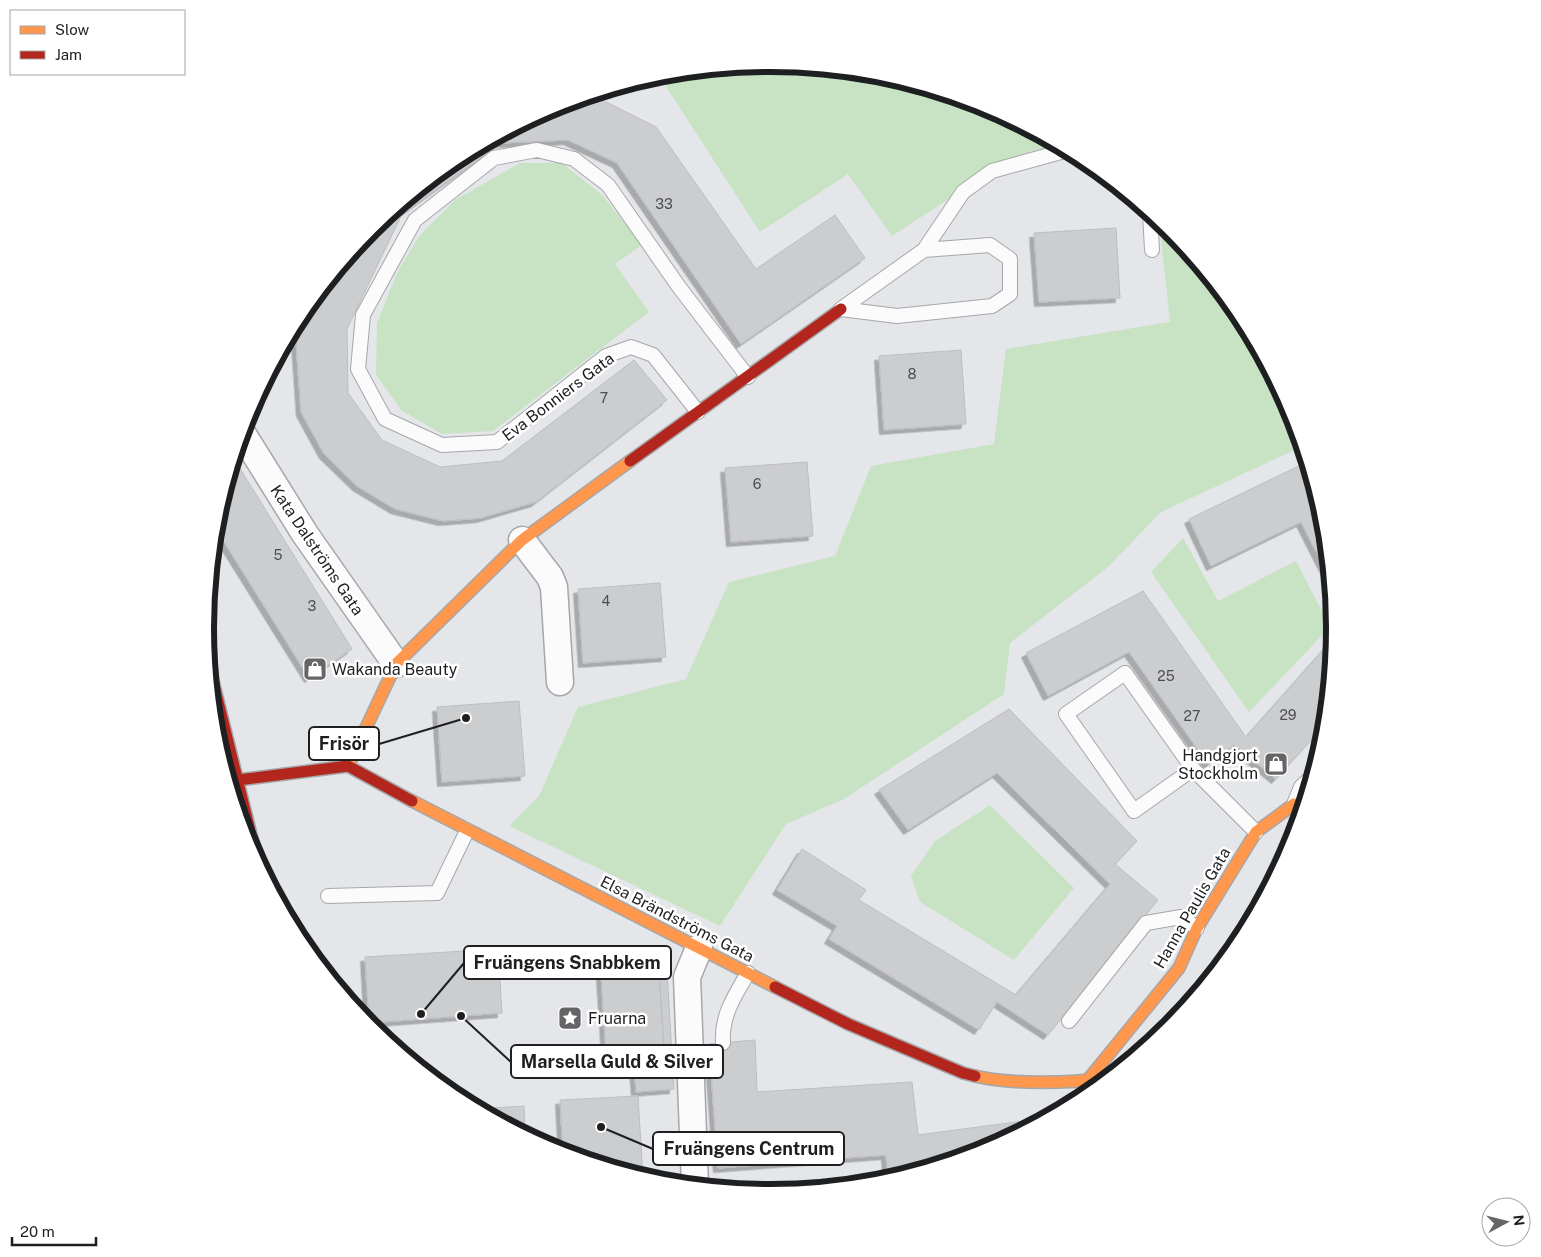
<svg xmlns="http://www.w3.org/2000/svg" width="1541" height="1257" font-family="'Public Sans',sans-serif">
  <defs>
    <filter id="shadow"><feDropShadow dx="-4.5" dy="4.5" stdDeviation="0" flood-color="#0004"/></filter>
  </defs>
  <rect width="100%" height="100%" fill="#e4e6e9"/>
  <path fill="#c8e3c4" d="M770,64L881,75L987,107L1063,148L1013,157L892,236L848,174L760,232L667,88L664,74Z
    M520,163H562L603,196L642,245L615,264L649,312L493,431L442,434L401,410L376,375L377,323L397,273L420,235L455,200Z
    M1159,220L1170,229L1240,315L1292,413L1303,446L1161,512L1108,567L1010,643L1004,694L844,799L786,824L720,926L509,826L539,796L578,707L686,679L729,582L835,556L871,466L994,444L1006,349L1170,322Z
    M1183,538L1218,601L1296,561L1330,627L1249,712L1151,572Z
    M990,805L1074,888L1014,960L920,902L911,876L935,841Z"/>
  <path fill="#cccdcf" stroke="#bdbec0" filter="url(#shadow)" d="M592,95L656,127L756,269L835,215L865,258L741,344L617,163L568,140L501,143L402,214L347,329L348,393L382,440L440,467L502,461L634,360L667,400L536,502L481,518L443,521L395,509L357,486L324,454L301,412L295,327L301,315L371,229L457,159L555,107Z
    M1116,228L1120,298L1039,302L1034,233Z
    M961,350L966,424L884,430L879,356Z
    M234,459L352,649L309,678L216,529L217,518Z
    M807,462L813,536L731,542L725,468Z
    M1307,462L1324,519L1330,579L1301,522L1211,566L1189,519Z
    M660,583L666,657L583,663L578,589Z
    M1143,591L1246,737L1334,638L1326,724L1276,779L1234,745L1208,764L1129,652L1048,696L1026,653Z
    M519,701L525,776L442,782L437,707Z
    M1009,709L1137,841L1115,864L1158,900L1048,1035L997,1002L979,1030L829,939L837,926L777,890L802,849L866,890L859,900L1016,995L1110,884L997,773L908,830L879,790Z
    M498,949L502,1013L369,1023L365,957Z
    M667,970L674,1089L636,1092L634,1066L665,1064L659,971Z
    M659,971L665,1064L607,1068L601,974Z
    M755,1040L757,1092L912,1082L918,1135L1046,1118L986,1150L888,1180L886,1155L718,1168L709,1044Z
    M638,1096L643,1177L563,1153L560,1100Z
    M524,1106L525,1135L477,1109Z"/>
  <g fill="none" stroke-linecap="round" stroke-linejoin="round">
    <g stroke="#a6a7a9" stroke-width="16">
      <path id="lane" d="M1150,213L1152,250
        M990,245L1010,259V294L992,306L897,316L841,309L924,250Z
        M924,250L963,192L992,171L1068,150
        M698,412L653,355L631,347L606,356L497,442L442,445L385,419L358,369L363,315L415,220L494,158L537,150L574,159L608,185L679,287L748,377
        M1193,769L1134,811L1066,714L1125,673L1193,769L1256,832
        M1299,804H1294L1301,787L1314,775
        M328,896L437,893L467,831
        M1069,1021L1146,923L1181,917L1197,928
        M723,1043C721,1016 735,995 748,973"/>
    </g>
    <g stroke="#a6a7a9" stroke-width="29">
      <path id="street" d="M242,433L305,534L396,664
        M522,540L550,577L554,587L560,682
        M695,1186L687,977L699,948"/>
    </g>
    <g stroke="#a6a7a9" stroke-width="14">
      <path id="slow" d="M348,766L396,664L522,540L630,461
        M412,801L775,987
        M975,1076C1013,1085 1070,1083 1109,1078
        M1087,1081L1179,968L1197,928L1256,832L1294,804"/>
    </g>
    <g stroke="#a6a7a9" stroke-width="14">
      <path id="jam" d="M630,461L841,309
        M210,669L257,859
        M238,780L348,766L412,801
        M775,987L848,1024L963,1073L975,1076"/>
    </g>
    <use href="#lane" stroke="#fbfbfc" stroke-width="14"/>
    <use href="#street" stroke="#fbfbfc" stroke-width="26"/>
    <use href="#slow" stroke="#ff974d" stroke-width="11"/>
    <use href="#jam" stroke="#b3261e" stroke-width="11"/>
  </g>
  <defs>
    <g id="shop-square" transform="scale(1.25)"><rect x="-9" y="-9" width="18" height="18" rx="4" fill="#636567" stroke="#fff"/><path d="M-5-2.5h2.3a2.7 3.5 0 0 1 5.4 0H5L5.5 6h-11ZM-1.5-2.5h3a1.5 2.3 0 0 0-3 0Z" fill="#fff"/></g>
    <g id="sight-square" transform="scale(1.25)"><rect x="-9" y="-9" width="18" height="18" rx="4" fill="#636567" stroke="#fff"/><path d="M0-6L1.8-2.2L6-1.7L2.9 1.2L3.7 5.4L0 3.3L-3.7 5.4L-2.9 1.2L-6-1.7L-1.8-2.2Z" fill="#fff"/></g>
  </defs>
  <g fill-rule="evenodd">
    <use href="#shop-square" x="315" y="669"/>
    <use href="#shop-square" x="1276" y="764"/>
    <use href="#sight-square" x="570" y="1018"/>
  </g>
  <g text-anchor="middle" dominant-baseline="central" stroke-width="5" stroke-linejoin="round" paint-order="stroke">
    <g font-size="14" fill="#4c4d4f">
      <text x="664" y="204">33</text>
      <text x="912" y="374">8</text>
      <text x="604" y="398">7</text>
      <text x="757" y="484">6</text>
      <text x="278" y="555">5</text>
      <text x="606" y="601">4</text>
      <text x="312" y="606">3</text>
      <text x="1166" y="676">25</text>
      <text x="1288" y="715">29</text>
      <text x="1192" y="716">27</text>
    </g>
    <g font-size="16" fill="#1e1f21" stroke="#fff">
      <text transform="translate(558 397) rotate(-37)">Eva Bonniers Gata</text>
      <text transform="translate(317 550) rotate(56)">Kata Dalströms Gata</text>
      <text transform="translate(1192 908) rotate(-60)">Hanna Paulis Gata</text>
      <text transform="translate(677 919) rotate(27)">Elsa Brändströms Gata</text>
    </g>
    <g font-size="16" fill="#1e1f21" stroke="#fff" text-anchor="start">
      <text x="332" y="669">Wakanda Beauty</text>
      <text x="1258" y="755" text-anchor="end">Handgjort<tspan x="1258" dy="18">Stockholm</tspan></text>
      <text x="588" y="1018">Fruarna</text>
    </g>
  </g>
  <path d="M0 0H1541V1257H0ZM214 628a556 556 0 1 1 1112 0a556 556 0 1 1-1112 0Z" fill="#fff" fill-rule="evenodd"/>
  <path fill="none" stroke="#1e1f21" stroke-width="6" d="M214 628a556 556 0 1 1 1112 0a556 556 0 1 1-1112 0Z"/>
  <path fill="none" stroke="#1e1f21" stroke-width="2" d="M466 718L379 744M421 1014L464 963M461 1016L511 1062M601 1127L653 1149"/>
  <g fill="#1e1f21" stroke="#fff" stroke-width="2">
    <circle cx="466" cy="718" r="5"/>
    <circle cx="421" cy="1014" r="5"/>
    <circle cx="461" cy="1016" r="5"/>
    <circle cx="601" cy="1127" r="5"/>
  </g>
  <g fill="#fff" stroke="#1e1f21" stroke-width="2">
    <rect x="309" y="727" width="70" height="33" rx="5"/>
    <rect x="464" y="946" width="207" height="33" rx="5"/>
    <rect x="511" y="1045" width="212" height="33" rx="5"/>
    <rect x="653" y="1132" width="191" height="33" rx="5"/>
  </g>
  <g font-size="18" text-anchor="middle" font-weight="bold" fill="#1e1f21">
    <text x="344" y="750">Frisör</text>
    <text x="567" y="969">Fruängens Snabbkem</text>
    <text x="617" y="1068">Marsella Guld &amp; Silver</text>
    <text x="749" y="1155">Fruängens Centrum</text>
  </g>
  <rect x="10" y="10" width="175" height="65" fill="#ffffff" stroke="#a5a5a6"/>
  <rect x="20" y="26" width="25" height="8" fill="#ff974d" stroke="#a5a5a6"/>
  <text x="55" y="35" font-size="15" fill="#1e1f21">Slow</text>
  <rect x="20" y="51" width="25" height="8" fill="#b3261e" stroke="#a5a5a6"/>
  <text x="55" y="60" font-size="15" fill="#1e1f21">Jam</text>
  <g transform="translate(1506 1222) rotate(83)"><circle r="24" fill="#ffffff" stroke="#a5a5a6"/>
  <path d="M0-4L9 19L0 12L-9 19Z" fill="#636567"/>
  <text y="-8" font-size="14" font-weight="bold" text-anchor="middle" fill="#1e1f21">N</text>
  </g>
  <path d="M12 1237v8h84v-8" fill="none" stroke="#1e1f21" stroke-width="2.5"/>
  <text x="20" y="1237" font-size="15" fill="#1e1f21" stroke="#ffffff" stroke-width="4" paint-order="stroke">20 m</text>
</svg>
